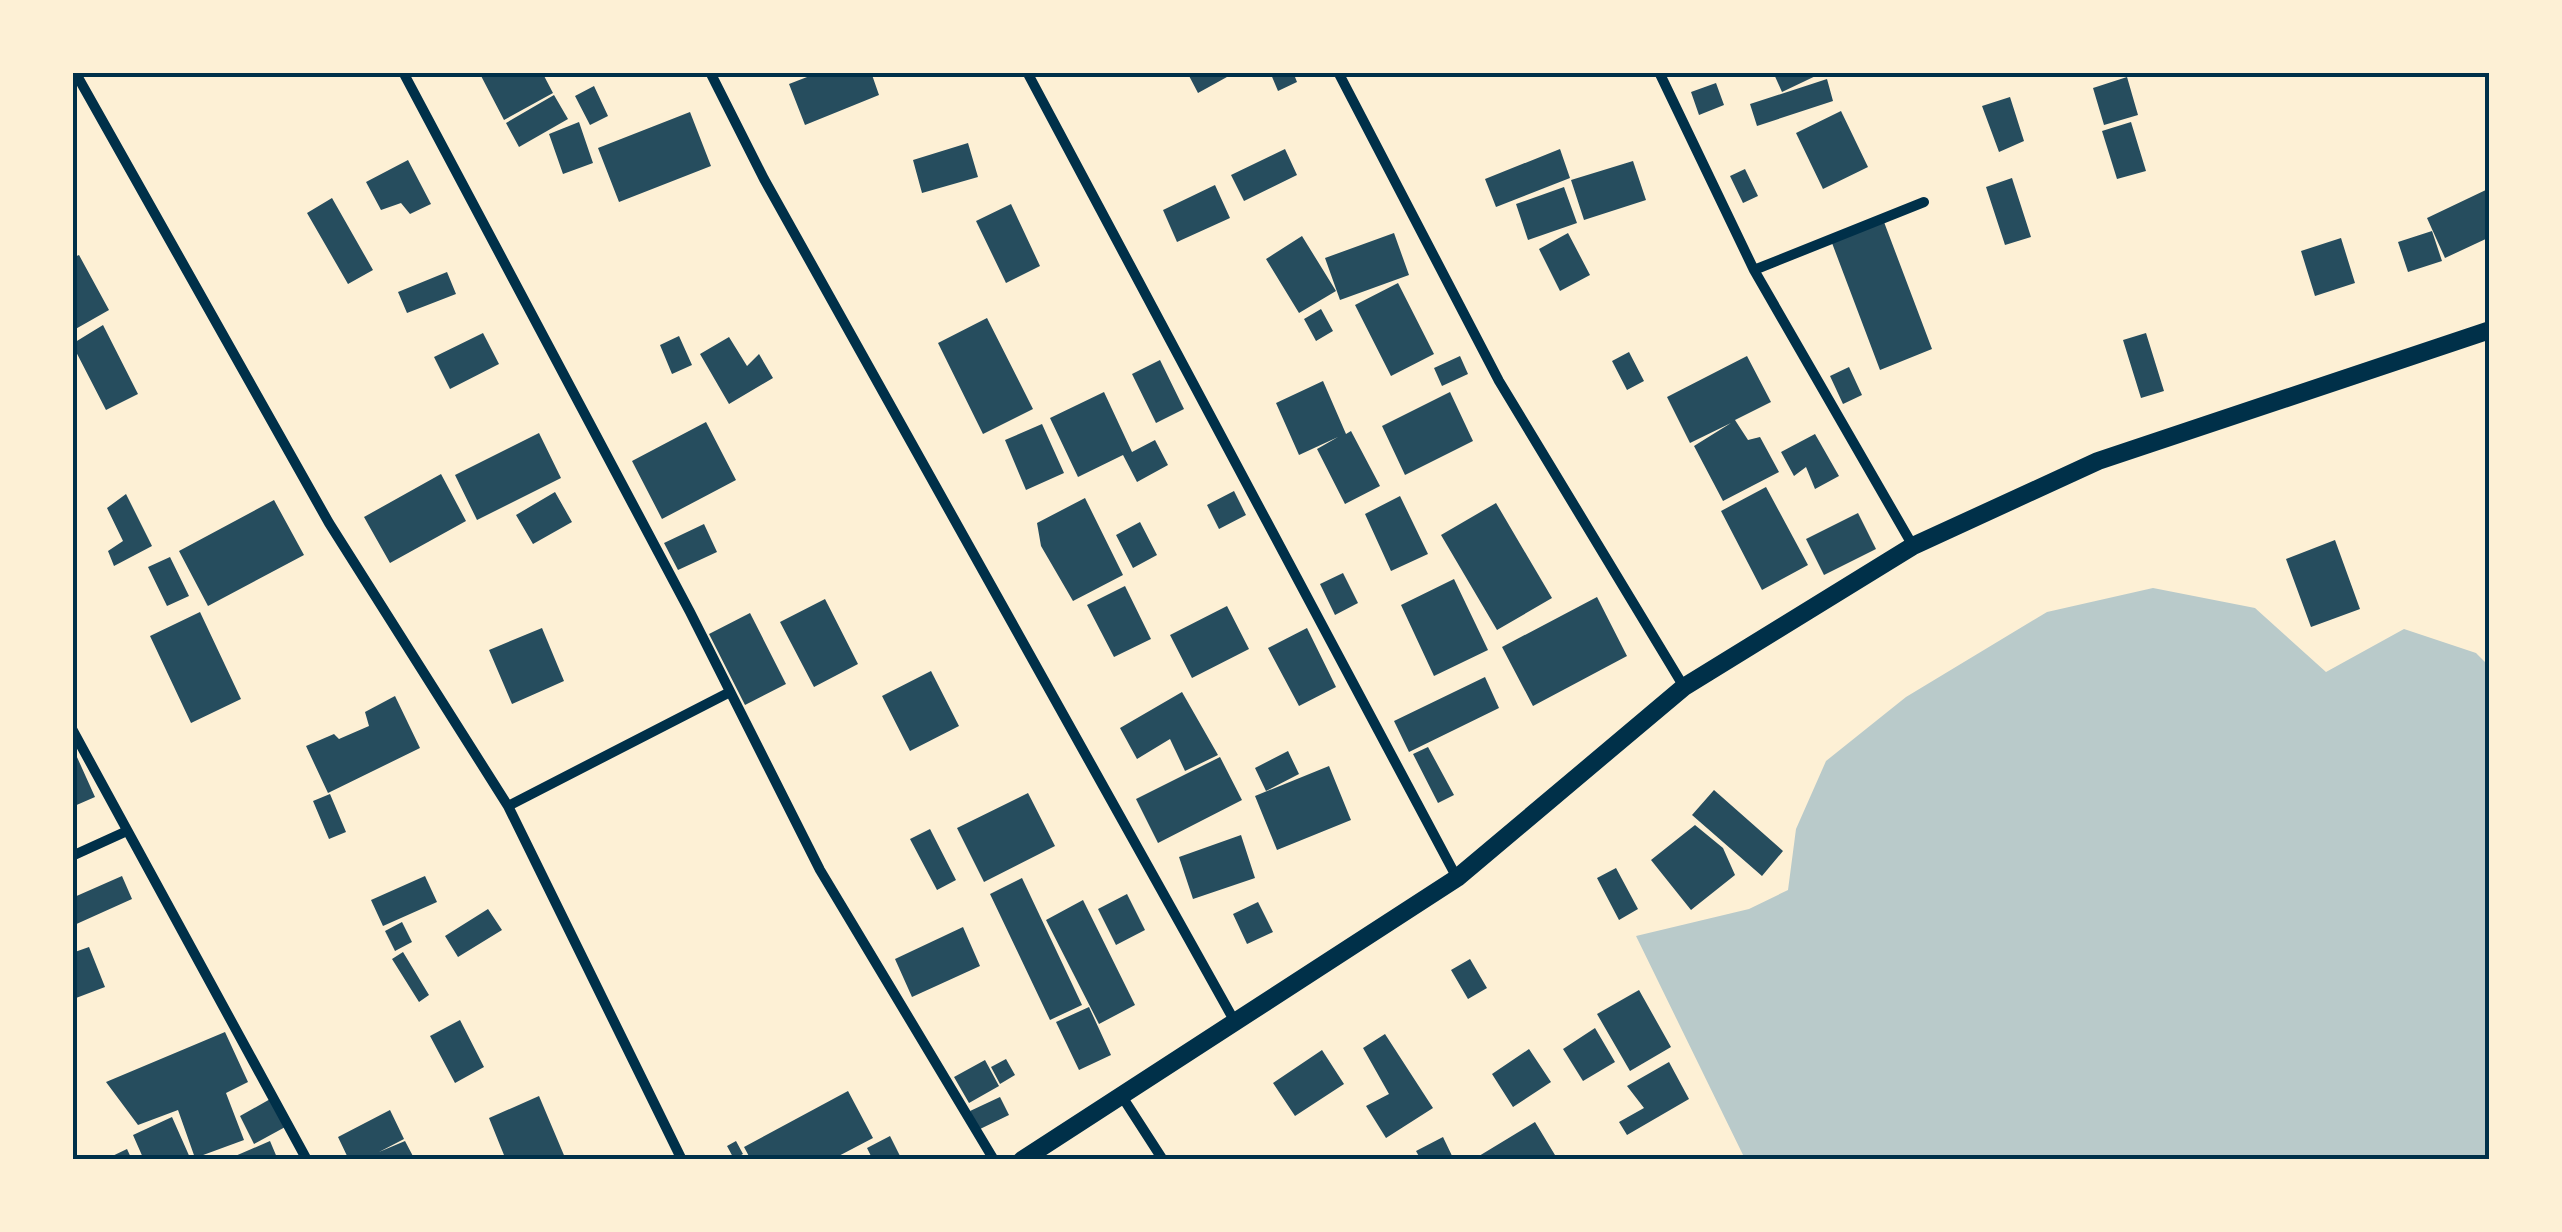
<svg xmlns="http://www.w3.org/2000/svg" width="2562" height="1232" font-family="'Sofia Sans Condensed',sans-serif">
  <rect width="100%" height="100%" fill="#fdf0d5"/>
  <path fill="#b9caca" d="M2153,588L2255,608L2326,672L2404,629L2476,653L2489,666V1159H1745L1636,936L1749,909L1788,890L1796,829L1826,761L1906,697L2047,612Z"/>
  <path fill="#264d5e" d="M479,72H542L553,93L504,120Z
    M820,72H871L879,95L805,125L789,84Z
    M1187,72H1236L1198,93Z
    M1270,72H1293L1297,82L1278,91Z
    M1773,72H1824L1782,92Z
    M2127,77L2138,115L2104,125L2093,88Z
    M1827,79L1833,101L1757,126L1750,104Z
    M1716,83L1724,105L1699,115L1691,92Z
    M594,86L608,116L590,125L575,96Z
    M554,95L568,119L519,147L506,123Z
    M2010,97L2024,141L1999,152L1982,106Z
    M1841,111L1868,167L1823,189L1796,133Z
    M690,112L711,166L619,202L598,148Z
    M579,122L593,163L563,174L549,134Z
    M2131,122L2146,171L2117,179L2102,131Z
    M968,143L978,177L922,193L913,160Z
    M1285,149L1297,175L1244,201L1231,175Z
    M1560,149L1570,178L1496,207L1485,179Z
    M408,160L431,204L410,214L401,203L381,210L366,182Z
    M1633,161L1646,200L1584,220L1571,180Z
    M1745,169L1758,196L1743,203L1730,176Z
    M2012,178L2031,237L2005,245L1986,187Z
    M1215,185L1230,218L1177,242L1163,210Z
    M1564,187L1577,223L1528,240L1516,204Z
    M2490,188V237L2445,258L2427,218Z
    M332,198L373,270L348,284L307,213Z
    M1011,204L1040,266L1006,283L976,221Z
    M1884,222L1932,349L1880,370L1832,243Z
    M2432,231L2442,261L2408,272L2398,242Z
    M1394,233L1409,275L1340,300L1325,258Z
    M1568,233L1590,275L1560,291L1539,249Z
    M1302,236L1336,291L1299,313L1266,259Z
    M2341,238L2355,283L2315,296L2301,251Z
    M79,255L109,310L72,331V258Z
    M447,272L456,294L407,313L398,292Z
    M1398,283L1434,354L1391,376L1355,305Z
    M1321,309L1333,331L1316,341L1304,319Z
    M987,318L1033,409L983,434L938,343Z
    M103,325L138,394L106,410L72,344Z
    M483,333L499,364L450,389L434,357Z
    M2146,333L2164,391L2141,398L2123,340Z
    M679,336L692,365L672,374L660,345Z
    M729,337L747,366L759,354L773,378L729,404L700,354Z
    M1629,352L1644,381L1627,390L1612,361Z
    M1460,356L1468,374L1442,386L1434,368Z
    M1747,356L1771,402L1735,420L1748,440L1760,437L1779,472L1723,501L1694,446L1731,423L1690,443L1667,397Z
    M1160,360L1184,409L1156,423L1132,374Z
    M1849,367L1862,395L1843,404L1830,376Z
    M1323,381L1346,434L1351,431L1380,486L1345,504L1317,449L1338,437L1299,455L1276,403Z
    M1104,392L1132,452L1155,440L1168,465L1137,482L1123,455L1078,477L1050,418Z
    M1450,392L1473,441L1405,475L1382,426Z
    M706,422L736,480L662,519L632,461Z
    M1042,424L1064,473L1026,490L1005,440Z
    M539,433L561,478L477,520L455,475Z
    M1815,434L1839,476L1815,489L1806,467L1794,476L1781,452Z
    M441,474L466,521L390,563L364,517Z
    M1766,487L1808,565L1762,590L1721,511Z
    M1234,491L1246,515L1219,529L1207,505Z
    M555,492L572,522L533,544L516,515Z
    M126,494L152,546L114,566L108,551L123,541L107,508Z
    M1400,496L1428,554L1391,571L1365,514Z
    M1085,498L1123,575L1073,601L1041,546L1037,523Z
    M274,500L304,555L208,606L179,551Z
    M1496,503L1552,598L1497,630L1441,535Z
    M1858,513L1876,549L1824,575L1806,539Z
    M1140,522L1157,555L1133,568L1116,535Z
    M704,524L717,552L678,570L664,543Z
    M2335,540L2360,609L2311,627L2286,559Z
    M170,557L189,596L167,606L148,567Z
    M1343,573L1358,603L1335,615L1320,584Z
    M1454,579L1488,650L1434,676L1401,605Z
    M1125,586L1151,639L1114,657L1087,605Z
    M1597,597L1627,656L1533,706L1502,647Z
    M825,599L858,664L814,687L780,622Z
    M1227,606L1249,649L1192,678L1170,635Z
    M200,612L241,699L191,723L150,636Z
    M750,613L786,684L745,705L709,634Z
    M542,628L564,681L512,704L489,650Z
    M1307,628L1336,687L1299,706L1268,648Z
    M931,671L959,726L910,751L882,696Z
    M1485,677L1499,708L1409,752L1394,721Z
    M1182,692L1218,755L1185,771L1170,739L1137,759L1120,728Z
    M395,696L420,748L328,793L306,746L334,734L339,739L369,726L365,712Z
    M72,746L95,797L72,807Z
    M1428,747L1454,795L1438,803L1413,754Z
    M1288,751L1299,774L1266,791L1255,768Z
    M1220,757L1242,800L1158,843L1136,799Z
    M1329,766L1351,820L1277,850L1255,796Z
    M1714,790L1783,851L1762,876L1692,815Z
    M1028,793L1055,846L984,882L957,828Z
    M330,794L346,832L329,839L313,801Z
    M1695,825L1723,848L1735,875L1691,910L1651,860Z
    M930,829L956,880L937,890L910,839Z
    M1241,835L1255,878L1193,899L1179,857Z
    M1616,868L1638,909L1619,920L1597,878Z
    M122,876L132,899L72,926V898Z
    M425,876L437,902L383,926L371,900Z
    M1022,878L1082,1005L1050,1020L990,894Z
    M1127,894L1145,930L1116,945L1098,909Z
    M1083,900L1135,1005L1099,1024L1046,920Z
    M1258,902L1273,932L1247,944L1233,914Z
    M488,909L502,930L458,957L445,936Z
    M402,922L412,942L395,951L385,931Z
    M963,927L980,966L912,997L895,959Z
    M89,947L105,987L76,998L72,953Z
    M403,952L429,995L419,1002L392,959Z
    M1470,959L1487,988L1468,999L1451,970Z
    M1639,990L1671,1047L1630,1071L1597,1014Z
    M1089,1007L1111,1055L1079,1070L1056,1022Z
    M460,1020L484,1067L455,1083L430,1036Z
    M1595,1028L1615,1062L1583,1081L1563,1049Z
    M225,1032L248,1082L226,1093L244,1140L195,1158L178,1110L138,1125L106,1082Z
    M1385,1034L1433,1108L1386,1138L1366,1106L1389,1094L1363,1048Z
    M1529,1049L1551,1082L1513,1107L1492,1074Z
    M1322,1050L1344,1084L1295,1116L1273,1083Z
    M1006,1059L1015,1075L1000,1084L991,1067Z
    M985,1060L999,1086L969,1103L954,1077Z
    M1669,1062L1689,1099L1627,1135L1619,1122L1644,1108L1627,1086Z
    M848,1091L873,1138L831,1160H751L744,1147Z
    M539,1096L566,1160H506L489,1118Z
    M1000,1097L1009,1115L978,1130L970,1111Z
    M272,1098L287,1126L254,1144L240,1116Z
    M390,1110L404,1139L379,1152L405,1141L415,1160H349L338,1137Z
    M172,1117L191,1160H144L133,1135Z
    M1535,1122L1558,1160H1481L1479,1156Z
    M890,1136L902,1160H873L867,1148Z
    M1443,1137L1454,1160H1421L1416,1151Z
    M270,1141L278,1160H226Z
    M736,1141L743,1154L734,1159L727,1146Z
    M127,1149L132,1160H104Z"/>
  <g fill="none" stroke-linecap="round" stroke-linejoin="round">
    <path stroke="#003049" stroke-width="10" d="M75,72L329,523L508,806L682,1160
      M403,72L690,612L820,870L994,1160
      M710,72L764,179L1235,1022
      M1027,72L1457,878
      M1338,72L1499,381L1684,687
      M1659,72L1754,270L1913,546
      M1754,270L1924,202
      M72,729L307,1160
      M508,806L730,692
      M72,856L127,831
      M1123,1098L1163,1160"/>
    <path stroke="#003049" stroke-width="18" d="M1022,1160L1457,878L1684,687L1913,546L2098,461L2490,330"/>
  </g>
  <rect width="2562" height="1232" fill="none" stroke="#fdf0d5" stroke-width="150"/>
  <rect x="75" y="75" width="2412" height="1082" fill="none" stroke="#003049" stroke-width="4"/>
</svg>
